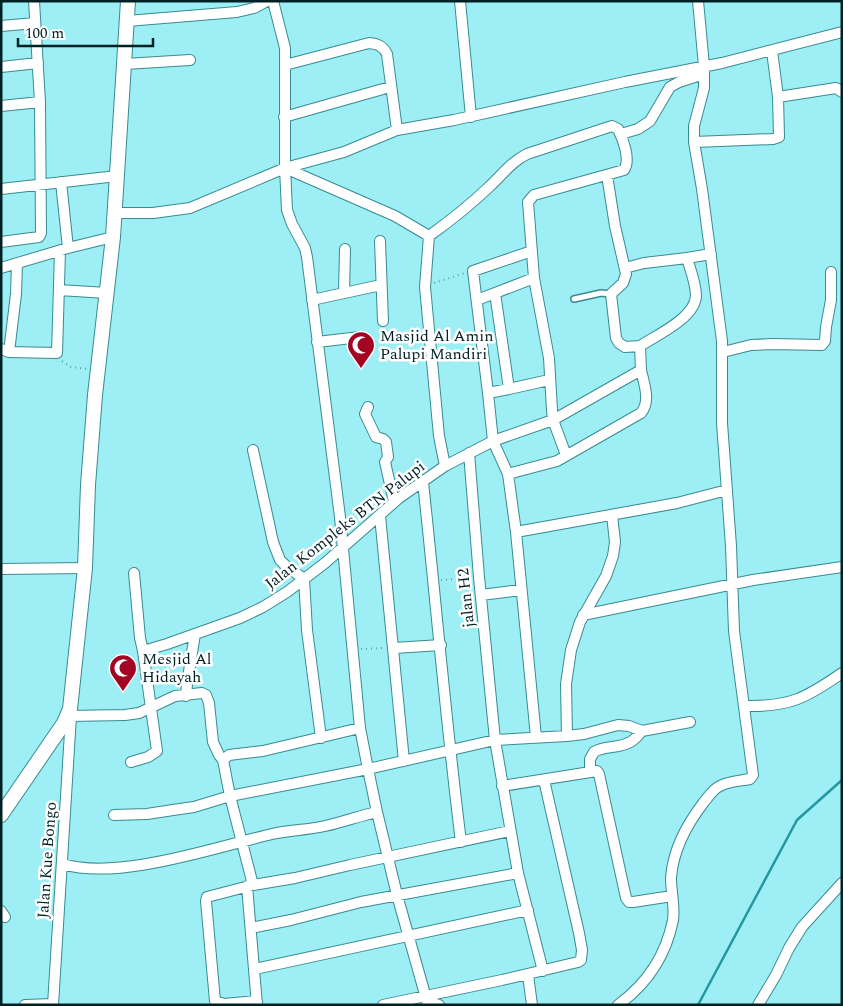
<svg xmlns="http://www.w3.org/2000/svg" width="843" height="1006" font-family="Spectral,serif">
  <rect width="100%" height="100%" fill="#9deef5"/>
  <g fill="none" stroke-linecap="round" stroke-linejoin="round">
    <path stroke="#2597a0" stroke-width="2.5" d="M698,1005L797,820L842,780"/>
    <g stroke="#388b91" stroke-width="8">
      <path id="service" d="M574,299L601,293L611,294"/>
    </g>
    <g stroke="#388b91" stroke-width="12">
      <path id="minor" d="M460,1L471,117
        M127,21L237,12L254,8L267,1
        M1,26L35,23
        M125,64L190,60
        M285,65L369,43C378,44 383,46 387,54L397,130
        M1,67L38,63
        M778,97L836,88L842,92
        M1,106L40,102
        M284,117L390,87
        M621,134L638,129L650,121L670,87L679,82L704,74
        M694,142L773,139L779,137L778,97L772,51
        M285,168L395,216L429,236
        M607,175L615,226L626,274L623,283L611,294L616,338L619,343L625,347L640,346
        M61,182L68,248
        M1,189L117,176
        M115,213H153L190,208L285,168L344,152L397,130L454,120L625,82L722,63L842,32
        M380,241L383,321
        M1,242L39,237L41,233L40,102L34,1
        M532,251L473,271L488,393L493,441L508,474L516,532L536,737
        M1,268L68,248L113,237
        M625,268L644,263L687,258
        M59,290L107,293
        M344,293L345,249
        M495,293L509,389L549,380
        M312,300L381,285
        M477,300L534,278
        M317,342L360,337
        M1,349L9,352L57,353L60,251
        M9,352L16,294L17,263
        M723,352L751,345L772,344L822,345L825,341L826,327L831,300V272
        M488,393L509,389
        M368,407L365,414L376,437L383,439L386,442L388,457L385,462L394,502
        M253,450L273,542L280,560L285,565L304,579L307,630L321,738
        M469,453L479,577L495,740L518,873L543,971
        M445,466L439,436L425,287L429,236C450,221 470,205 489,187C502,175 511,162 527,154L612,126L618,129C623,139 631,160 624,170L534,195L528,202L534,278L549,358L552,410L553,420L566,455
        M508,474L557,461L641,413C651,401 644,384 641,370
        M423,482C436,602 446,723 461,842
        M380,516L404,761
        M516,532L677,503L727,490
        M1,569L85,568
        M134,573L140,638L143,651L167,644L240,618L263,607L287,592L325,563L399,498L445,466L493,441L553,420L641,370L640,346C657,335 695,318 696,296C696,283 690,269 687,258L711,254
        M481,595L521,590
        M583,615L753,580L842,567
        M394,648L441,645
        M186,696L187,684L195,634
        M745,706C790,707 806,698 842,673
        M68,716L125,715L139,713L175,696L202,693L206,695L209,703L213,742L219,755L223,760L230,796L253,885
        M567,736L584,734L618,725L629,726L642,731L690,722
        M223,760L229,755L263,751L360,728
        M131,762L148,757L157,751L143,651
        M590,772V759L594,752C605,745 619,749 630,742C635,740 638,735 642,731
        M502,786L597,771L599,774L626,898L629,902H633L672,896
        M377,812L397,895L428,1005
        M114,815L147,814L173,810L194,807L230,796L368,769L360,728L340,517L307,257L305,248L292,224L287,210L285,168V48L273,1
        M63,864C118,881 216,847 272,834C290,830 308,830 325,826C343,822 359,816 377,812L368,769L495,740L567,736L566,684L571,650L580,622L606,576L613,556L615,542L612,515
        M247,886L257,1005
        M1,911L5,917
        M251,928L291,920L361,902L518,873
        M255,969L528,910
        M528,975L532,1005
        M257,1001L224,1004L215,1001L206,901L207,897L253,885L295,878L350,865L510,831
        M427,1001L439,1005
        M25,1005L53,1004
        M53,1005L71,716
        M383,1005L502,980L578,962L581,960L582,950L579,933L544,780
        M618,1005C647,984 666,955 673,920C675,907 671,892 671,878C673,849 687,824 704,802C709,796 713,789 720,786C729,781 740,781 750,779L753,775L734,631L731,546L722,423V341L702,189L694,142V126L704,88V66L698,1
        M758,1005L776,975L789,948L802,927L842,883"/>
    </g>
    <g stroke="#388b91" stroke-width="16">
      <path id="secondary" d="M1,815L64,723L70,709L85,568L88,485L95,395L113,237L128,1"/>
    </g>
    <path stroke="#62a1a7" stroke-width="2" stroke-dasharray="1 4" stroke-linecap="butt" d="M434,283L465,273
      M62,361L71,367L88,369
      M441,580L469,578
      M361,649L384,648"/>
    <use href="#service" stroke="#fff" stroke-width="5"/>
    <use href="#minor" stroke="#fff" stroke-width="10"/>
    <use href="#secondary" stroke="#fff" stroke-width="14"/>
  </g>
  <defs>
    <g id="mosque-pin" transform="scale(1.4375)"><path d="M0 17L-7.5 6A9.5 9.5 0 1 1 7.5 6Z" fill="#a30522" stroke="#fff"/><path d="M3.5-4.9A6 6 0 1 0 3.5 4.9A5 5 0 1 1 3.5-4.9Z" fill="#fff"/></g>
  </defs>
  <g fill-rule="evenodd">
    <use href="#mosque-pin" x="361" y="345"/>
    <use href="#mosque-pin" x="123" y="668"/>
  </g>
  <g text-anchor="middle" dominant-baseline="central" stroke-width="5" stroke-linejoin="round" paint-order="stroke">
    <g font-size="16" fill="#002124" stroke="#fff" text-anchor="start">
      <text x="380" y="336">Masjid Al Amin<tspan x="380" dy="18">Palupi Mandiri</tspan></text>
      <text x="142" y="659">Mesjid Al<tspan x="142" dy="18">Hidayah</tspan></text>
    </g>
    <g font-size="16" fill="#002124" stroke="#fff">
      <text transform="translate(345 525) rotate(-38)">Jalan Kompleks BTN Palupi</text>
      <text transform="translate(466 598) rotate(-96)">jalan H2</text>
      <text transform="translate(47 860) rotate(-86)">Jalan Kue Bongo</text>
    </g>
  </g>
  <rect width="843" height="1006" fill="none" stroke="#002124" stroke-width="5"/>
  <path d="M18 38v8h135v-8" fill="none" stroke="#002124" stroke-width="2.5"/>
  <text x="25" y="38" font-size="15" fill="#002124" stroke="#ffffff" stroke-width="4" paint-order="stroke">100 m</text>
</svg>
